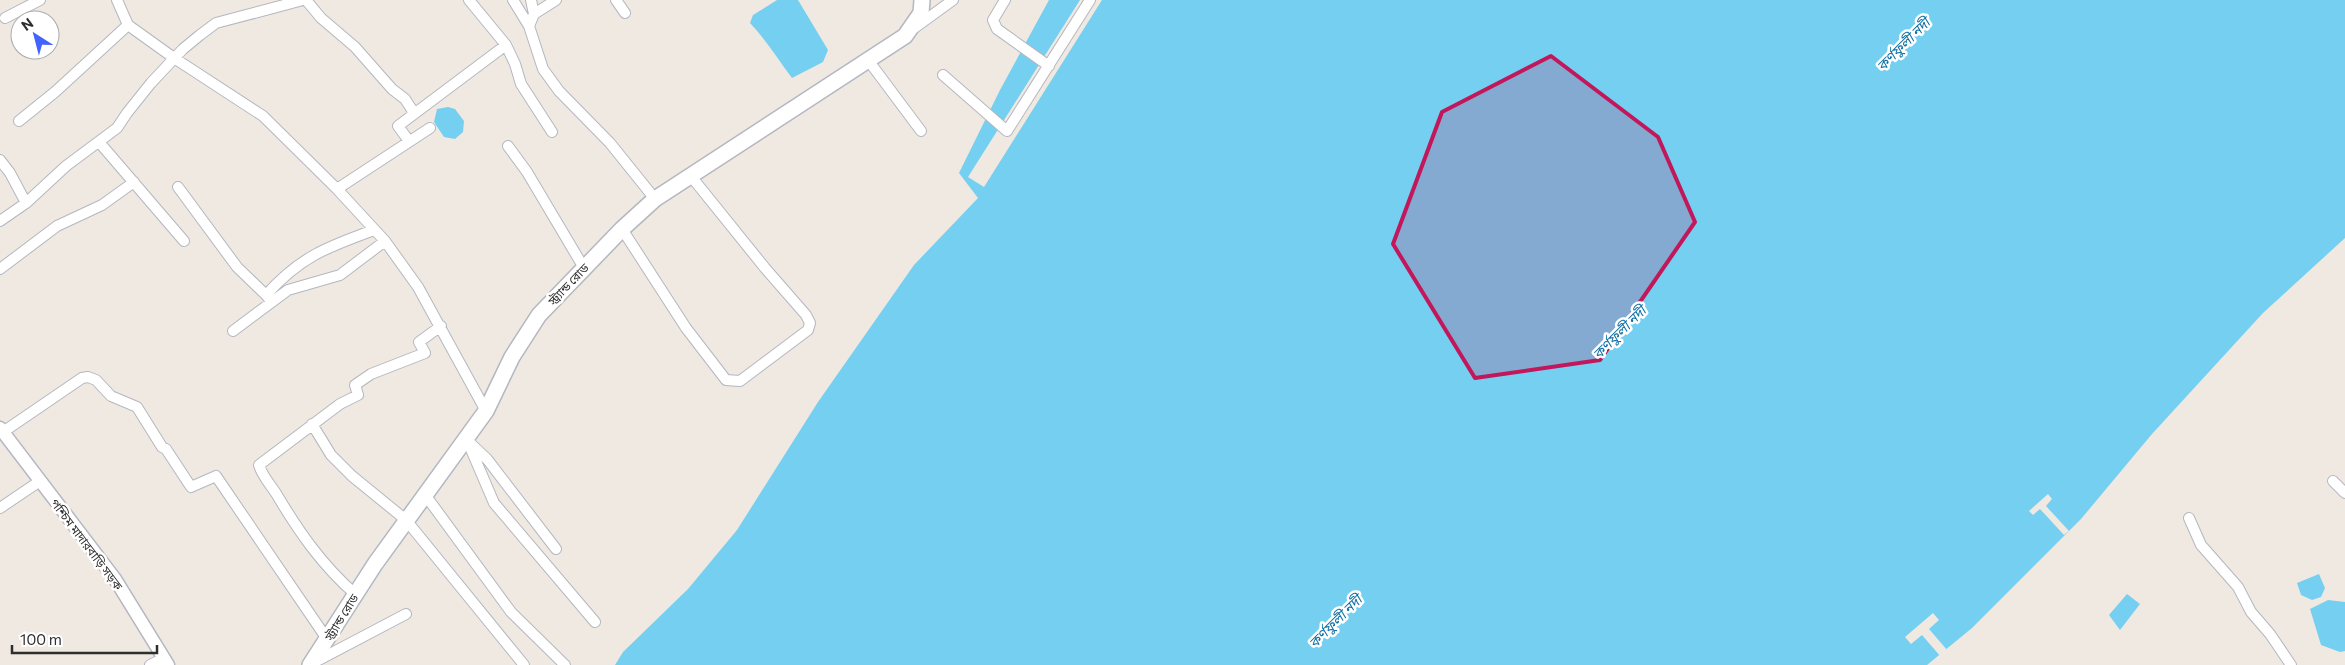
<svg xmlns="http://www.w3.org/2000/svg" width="2345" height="665" font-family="Commissioner,'Noto Sans Bengali',sans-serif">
  <rect width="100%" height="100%" fill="#efe9e1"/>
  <path fill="#75cff0" d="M777,0H798L828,50L823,62L792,78C778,59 766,40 750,23L753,15Z
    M1049,0H2345V238L2263,313L2152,434L2081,519L1972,628L1927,665H615L623,652L688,589L737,530L818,402L914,265L978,198L959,173L1000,90Z
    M448,107L455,109L464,121L463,132L455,139L444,137L434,122L437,109Z
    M2319,574L2325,588L2321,597L2312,600L2301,595L2297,583Z
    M2127,594L2140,604L2120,630L2109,615Z
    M2328,600L2345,602V651L2340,652L2321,645L2310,609Z"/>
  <path fill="#efe9e1" d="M1080,0H1102L984,187L968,177Z
    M2048,494L2052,499L2046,506L2069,531L2064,535L2040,509L2033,515L2029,511Z
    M1933,613L1939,620L1929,629L1948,651L1941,657L1922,635L1911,644L1905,637Z"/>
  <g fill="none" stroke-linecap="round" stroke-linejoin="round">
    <g stroke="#b4b7c1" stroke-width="12">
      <path id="minor" d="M117,0L128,25L174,58L263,116L337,189L385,241L418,287L486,411
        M306,0L321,18L355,47L392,89L405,99L414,113
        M469,0L506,45L515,64L521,84L552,132
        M513,0L529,26
        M531,0L534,14L529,26L543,69L559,91L610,143L655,199
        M616,0L625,13
        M1005,0L993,20L997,29L1049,66
        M534,14L556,0
        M5,18L40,0
        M913,29L953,0
        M868,60L921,131
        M943,75L1007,131L1090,0
        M19,121L55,92L128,25
        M409,141L398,126L506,45
        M99,142L184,241
        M508,146L527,172L584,268
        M0,160L10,173L26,203
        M178,187L237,267L266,295
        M337,189L430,128
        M0,221L26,203L66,166L117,128L127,113L151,83L183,49L200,35L216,23L303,0
        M622,229L686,328L726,380L740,381L808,330L810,323L806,315L765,268L690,175
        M0,269L57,226L102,205L134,182
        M270,300L266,295C300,257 327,247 374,230
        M233,331L288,290L340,275L385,241
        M312,424L331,455L352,476L406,520L524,665
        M3,432L82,378L88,377L96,380L111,396L137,407L162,447L166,449L191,487L216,476L327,639
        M467,440L494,503L595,622
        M469,442L487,459L556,549
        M2333,481L2345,493
        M426,496L511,612L565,665
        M0,508L40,481
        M2189,518L2201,545L2238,587L2251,612L2270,634L2291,665
        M355,594C322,565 299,532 277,495C271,485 262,476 259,465L340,404L358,395L355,385L371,374L425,353L419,342L441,326
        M311,664L406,614
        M150,665L164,658"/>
    </g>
    <g stroke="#b4b7c1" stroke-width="15">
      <path id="tertiary" d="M0,428L115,579L168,665"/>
    </g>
    <g stroke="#b4b7c1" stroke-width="18">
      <path id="secondary" d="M310,665L375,564L486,411L512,357L539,315L622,229L655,199L905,36L921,13L922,0"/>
    </g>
    <use href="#minor" stroke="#fff" stroke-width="10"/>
    <use href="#tertiary" stroke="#fff" stroke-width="12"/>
    <use href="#secondary" stroke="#fff" stroke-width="15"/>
  </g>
  <path fill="#c2185b" fill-opacity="0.2" stroke="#c2185b" stroke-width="4" stroke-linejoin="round" d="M1551,56L1658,137L1695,222L1600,360L1475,378L1393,244L1442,112Z"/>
  <g text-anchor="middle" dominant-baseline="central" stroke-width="5" stroke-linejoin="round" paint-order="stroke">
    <g font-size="12" fill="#2e2e2e" stroke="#fff">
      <text transform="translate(568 284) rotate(-46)">স্ট্র্যান্ড রোড</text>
      <text transform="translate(87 544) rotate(53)">পশ্চিম মাদারবাড়ি সড়ক</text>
      <text transform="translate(341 617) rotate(-58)">স্ট্র্যান্ড রোড</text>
    </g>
    <g font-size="14" font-style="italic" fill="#0d6fa3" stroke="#fff">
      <text transform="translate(1903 44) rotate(-45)">কর্ণফুলী নদী</text>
      <text transform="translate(1619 332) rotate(-45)">কর্ণফুলী নদী</text>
      <text transform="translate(1335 621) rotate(-45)">কর্ণফুলী নদী</text>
    </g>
  </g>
  <g transform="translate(35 35) rotate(324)"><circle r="24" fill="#ffffff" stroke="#ababab"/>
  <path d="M0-4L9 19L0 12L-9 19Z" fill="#4264fb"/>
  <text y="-8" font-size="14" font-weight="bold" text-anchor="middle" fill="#2e2e2e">N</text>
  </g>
  <path d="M12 645v8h145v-8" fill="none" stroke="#2e2e2e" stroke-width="2.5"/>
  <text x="20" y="645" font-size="15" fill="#2e2e2e" stroke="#ffffff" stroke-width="4" paint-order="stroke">100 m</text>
</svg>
